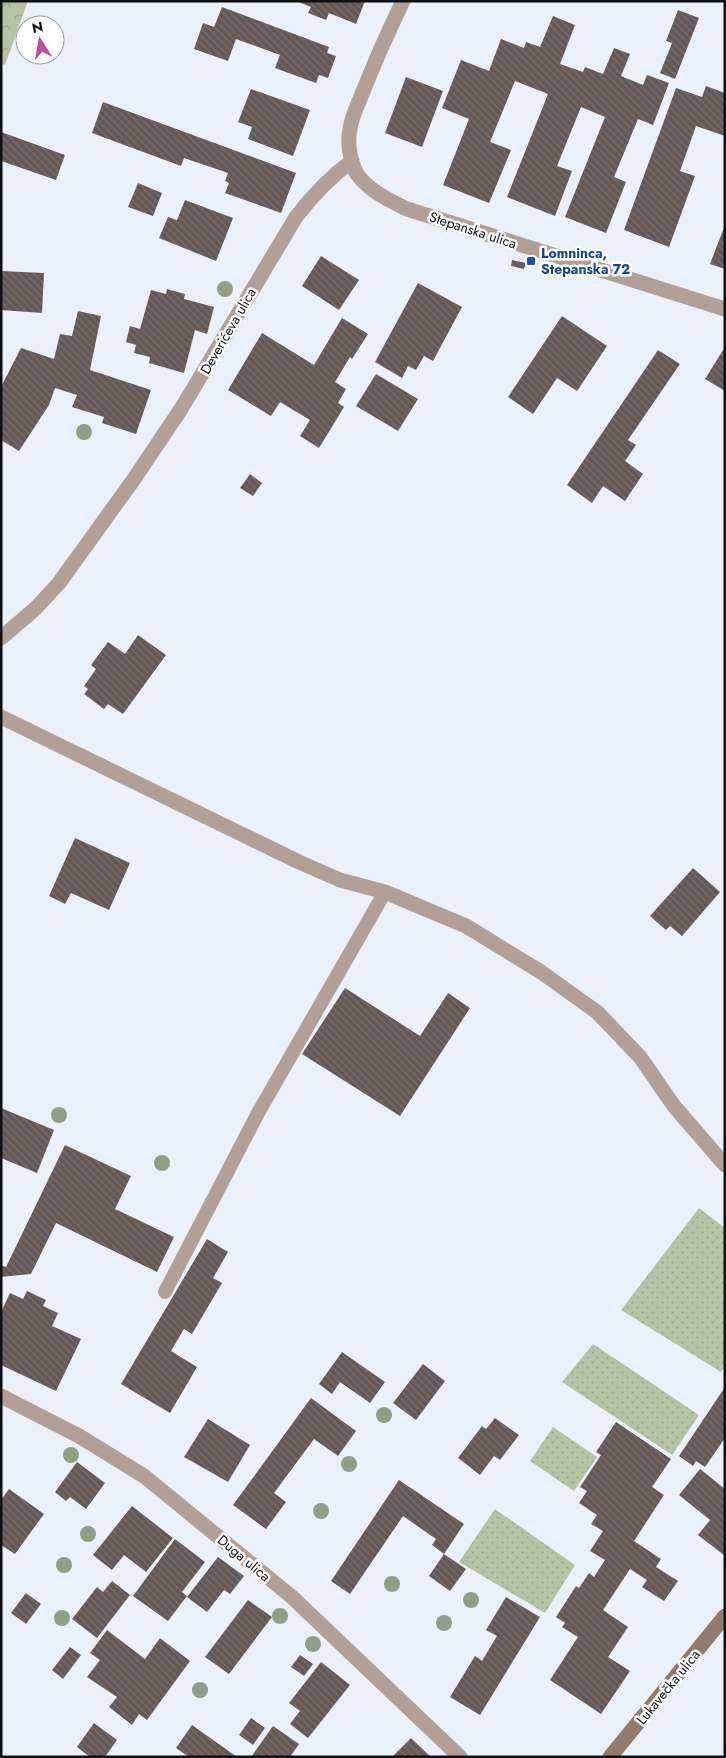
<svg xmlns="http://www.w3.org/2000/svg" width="726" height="1758" font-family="Jost,sans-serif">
  <defs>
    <pattern id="grass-dots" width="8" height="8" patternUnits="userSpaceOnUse" patternTransform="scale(1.25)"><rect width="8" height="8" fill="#b5c4a5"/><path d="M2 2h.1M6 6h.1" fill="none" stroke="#9aa78d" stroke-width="1.8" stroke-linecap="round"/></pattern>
    <pattern id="forest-crowns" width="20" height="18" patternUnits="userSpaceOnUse" patternTransform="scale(1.25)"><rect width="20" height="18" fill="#b5c4a5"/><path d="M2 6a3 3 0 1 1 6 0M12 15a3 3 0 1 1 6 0" fill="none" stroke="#9aa78d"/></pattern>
    <pattern id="building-back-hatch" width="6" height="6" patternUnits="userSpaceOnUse" patternTransform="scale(1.25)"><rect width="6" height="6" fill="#635856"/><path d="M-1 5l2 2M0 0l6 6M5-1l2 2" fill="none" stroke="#78706e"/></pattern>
  </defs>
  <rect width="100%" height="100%" fill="#ebf1fb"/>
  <path fill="url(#grass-dots)" d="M699,1208L725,1228V1366L721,1372L621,1310Z
    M593,1344L699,1415L672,1455L562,1382Z
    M553,1427L597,1457L574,1491L530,1461Z
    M495,1509L575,1565L545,1613L459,1562Z"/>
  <path fill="url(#forest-crowns)" d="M1,1H28L5,65L1,64Z"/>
  <path fill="url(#building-back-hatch)" d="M296,1H365L356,24L329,13L326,20L308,13L311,7Z
    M222,7L329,47L327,53L336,56L328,78L319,75L316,83L275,68L280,55L236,39L228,61L194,49L203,23L214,27Z
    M678,10L699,18L675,79L660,73L672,43L666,41Z
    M553,16L575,25L560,64L583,72L585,67L603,74L614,48L630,54L621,76L643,85L647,75L669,83L653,125L638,119L614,177L626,182L606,233L565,217L605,117L581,107L557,166L572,171L555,216L507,197L548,94L515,81L490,142L511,150L489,203L443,185L469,119L442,108L461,60L489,71L501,39L524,48L526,42L540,47Z
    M406,77L443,91L422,147L385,133Z
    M706,86L725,93V136L696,126L680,171L695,176L669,247L624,230L676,88L702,97Z
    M251,89L310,110L293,156L248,139L252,127L238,122Z
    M103,102L296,173L281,213L225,193L229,183L225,181L228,173L184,158L181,166L92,133Z
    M1,132L65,155L56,180L1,161Z
    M138,183L162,193L153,216L128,207Z
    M185,200L233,218L216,261L159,238L168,217L177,220Z
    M725,225V269L710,264Z
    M321,256L359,280L339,310L302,286Z
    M512,260L526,263L524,269L511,266Z
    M1,271L44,273L42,313L1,310Z
    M418,283L462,307L433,361L424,356L416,370L408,366L402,378L375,362Z
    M167,289L185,294L184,299L214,307L207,334L195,330L184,373L149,363L150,357L134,353L136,345L126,342L130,326L140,329L151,290L166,294Z
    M78,311L101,316L90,370L151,390L136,434L102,423L104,417L72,407L77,395L55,388L49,405L19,451L1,440V387L21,348L54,359L60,334L72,336Z
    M562,316L607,346L577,391L557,378L533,414L508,397Z
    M342,318L368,334L352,359L350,357L335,382L346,389L338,403L344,407L319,448L300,436L310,420L280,402L271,416L228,390L262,333L314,365Z
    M725,347V391L705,379Z
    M658,350L680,364L628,440L636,445L625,461L643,474L625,501L603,486L592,503L567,485Z
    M376,374L418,399L398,431L356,406Z
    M250,474L262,483L253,496L240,488Z
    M138,635L166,655L123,714L108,704L104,709L84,694L88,689L84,686L96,669L91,665L108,642L125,654Z
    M75,838L130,863L109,910L71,893L65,904L49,896Z
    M693,868L720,892L682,936L670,926L666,930L650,916Z
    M345,988L420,1036L448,993L470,1008L400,1116L302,1054Z
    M1,1108L54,1130L37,1173L1,1158Z
    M65,1145L131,1176L115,1209L174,1237L157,1272L56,1223L31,1274L1,1277V1265L6,1267Z
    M207,1239L228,1252L213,1278L222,1283L192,1334L184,1329L171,1351L197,1367L170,1413L121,1384Z
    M27,1291L46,1300L43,1306L58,1313L52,1326L81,1339L56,1391L1,1365V1312L10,1293L23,1299Z
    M342,1352L385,1382L370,1403L340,1382L332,1394L319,1384Z
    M423,1364L445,1381L416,1420L393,1403Z
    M725,1387V1438L705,1467L696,1461L693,1466L679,1456Z
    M311,1398L356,1431L338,1456L314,1439L274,1493L286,1502L266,1529L233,1505Z
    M495,1418L519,1435L500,1460L494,1456L480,1475L458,1458L482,1426L486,1429Z
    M208,1419L250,1445L228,1482L184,1457Z
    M616,1422L671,1459L652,1487L664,1495L634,1541L661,1559L656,1567L678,1581L664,1601L642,1587L647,1580L630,1569L603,1610L628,1627L608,1657L630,1671L601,1714L550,1680L578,1637L562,1627L565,1623L556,1617L576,1586L579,1588L589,1573L594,1577L605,1560L590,1551L603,1531L591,1524L597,1515L579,1503L587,1491L580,1487L601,1455L596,1452Z
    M77,1462L105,1483L86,1509L70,1497L66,1501L55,1492Z
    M700,1469L725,1489V1556L698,1535L710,1520L679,1495Z
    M399,1480L464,1524L444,1554L432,1545L436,1539L403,1516L350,1594L331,1581Z
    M9,1489L44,1514L15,1554L1,1545V1500Z
    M132,1506L173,1538L146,1572L124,1555L112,1570L93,1555Z
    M175,1539L205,1562L182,1592L187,1596L168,1621L133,1596Z
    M444,1554L466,1569L450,1591L429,1576Z
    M218,1557L244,1576L230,1594L224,1590L207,1612L187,1597Z
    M112,1581L130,1595L97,1638L72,1619L97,1587L103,1592Z
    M26,1593L41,1604L26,1624L11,1613Z
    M506,1597L540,1617L480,1715L450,1697L475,1656L482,1661L497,1636L486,1630Z
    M248,1600L272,1617L229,1674L205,1657Z
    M107,1630L145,1659L160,1638L190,1661L147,1720L139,1714L132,1725L109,1707L117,1697L87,1677L100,1660L90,1653Z
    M70,1647L81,1655L63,1679L52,1670Z
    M300,1655L313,1664L304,1676L291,1667Z
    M321,1662L350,1685L308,1738L290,1724L300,1711L289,1703Z
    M251,1718L265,1728L253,1745L239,1735Z
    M94,1723L117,1740L105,1757H90L77,1747Z
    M192,1725L237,1757H189L176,1748Z
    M273,1726L299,1744L290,1757H251Z
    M411,1738L431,1757H392Z"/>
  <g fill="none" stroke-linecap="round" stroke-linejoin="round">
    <path stroke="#b2a096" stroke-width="14" d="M165,1292L258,1113L385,892"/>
    <path stroke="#b2a096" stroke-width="15" d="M403,1C389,30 376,59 364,89C359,102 352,115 350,129C347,143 350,162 357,174C369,191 389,200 407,209L725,309
      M1,638L36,608L59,583L134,479L181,409L296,217C313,195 330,177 352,161
      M1,717L299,862L340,880L385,892L466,926L541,972L597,1012L640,1057L674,1106L725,1165
      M1,1396L79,1436L144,1476L292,1597L460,1757"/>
    <path stroke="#937a6b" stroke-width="15" d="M610,1757L725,1616"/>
  </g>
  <g fill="#8f9e85">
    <circle cx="225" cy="289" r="8"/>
    <circle cx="84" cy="432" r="8"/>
    <circle cx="59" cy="1115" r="8"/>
    <circle cx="162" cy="1163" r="8"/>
    <circle cx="384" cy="1415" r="8"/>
    <circle cx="71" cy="1455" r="8"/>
    <circle cx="349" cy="1464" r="8"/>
    <circle cx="321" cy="1511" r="8"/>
    <circle cx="88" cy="1534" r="8"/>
    <circle cx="64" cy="1565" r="8"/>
    <circle cx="392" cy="1584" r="8"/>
    <circle cx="471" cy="1600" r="8"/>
    <circle cx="280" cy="1616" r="8"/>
    <circle cx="62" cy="1618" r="8"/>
    <circle cx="444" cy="1623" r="8"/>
    <circle cx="313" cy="1644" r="8"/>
    <circle cx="200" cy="1690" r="8"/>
  </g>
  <rect fill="#1a4fb4" stroke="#fff" stroke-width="2" x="526" y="256" width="10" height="10" rx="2.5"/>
  <g text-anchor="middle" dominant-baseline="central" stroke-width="5" stroke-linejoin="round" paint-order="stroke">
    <g font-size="14" fill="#0e1013" stroke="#fff">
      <text transform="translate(473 230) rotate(18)">Stepanska ulica</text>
      <text transform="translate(228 331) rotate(-60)">Deverićeva ulica</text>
      <text transform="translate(244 1558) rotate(40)">Duga ulica</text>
      <text transform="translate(668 1687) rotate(-51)">Lukavečka ulica</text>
    </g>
    <g font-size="14" font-weight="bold" fill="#164399" stroke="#fff" text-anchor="start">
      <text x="541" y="253">Lomninca,<tspan x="541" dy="16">Stepanska 72</tspan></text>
    </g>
  </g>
  <rect width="726" height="1758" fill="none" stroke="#0e1013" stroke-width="5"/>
  <g transform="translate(40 40) rotate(349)"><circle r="24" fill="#ffffff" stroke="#9f9fa1"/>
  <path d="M0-4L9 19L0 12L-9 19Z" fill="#c04ba3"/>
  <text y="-8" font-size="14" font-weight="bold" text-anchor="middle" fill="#0e1013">N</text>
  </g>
</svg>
